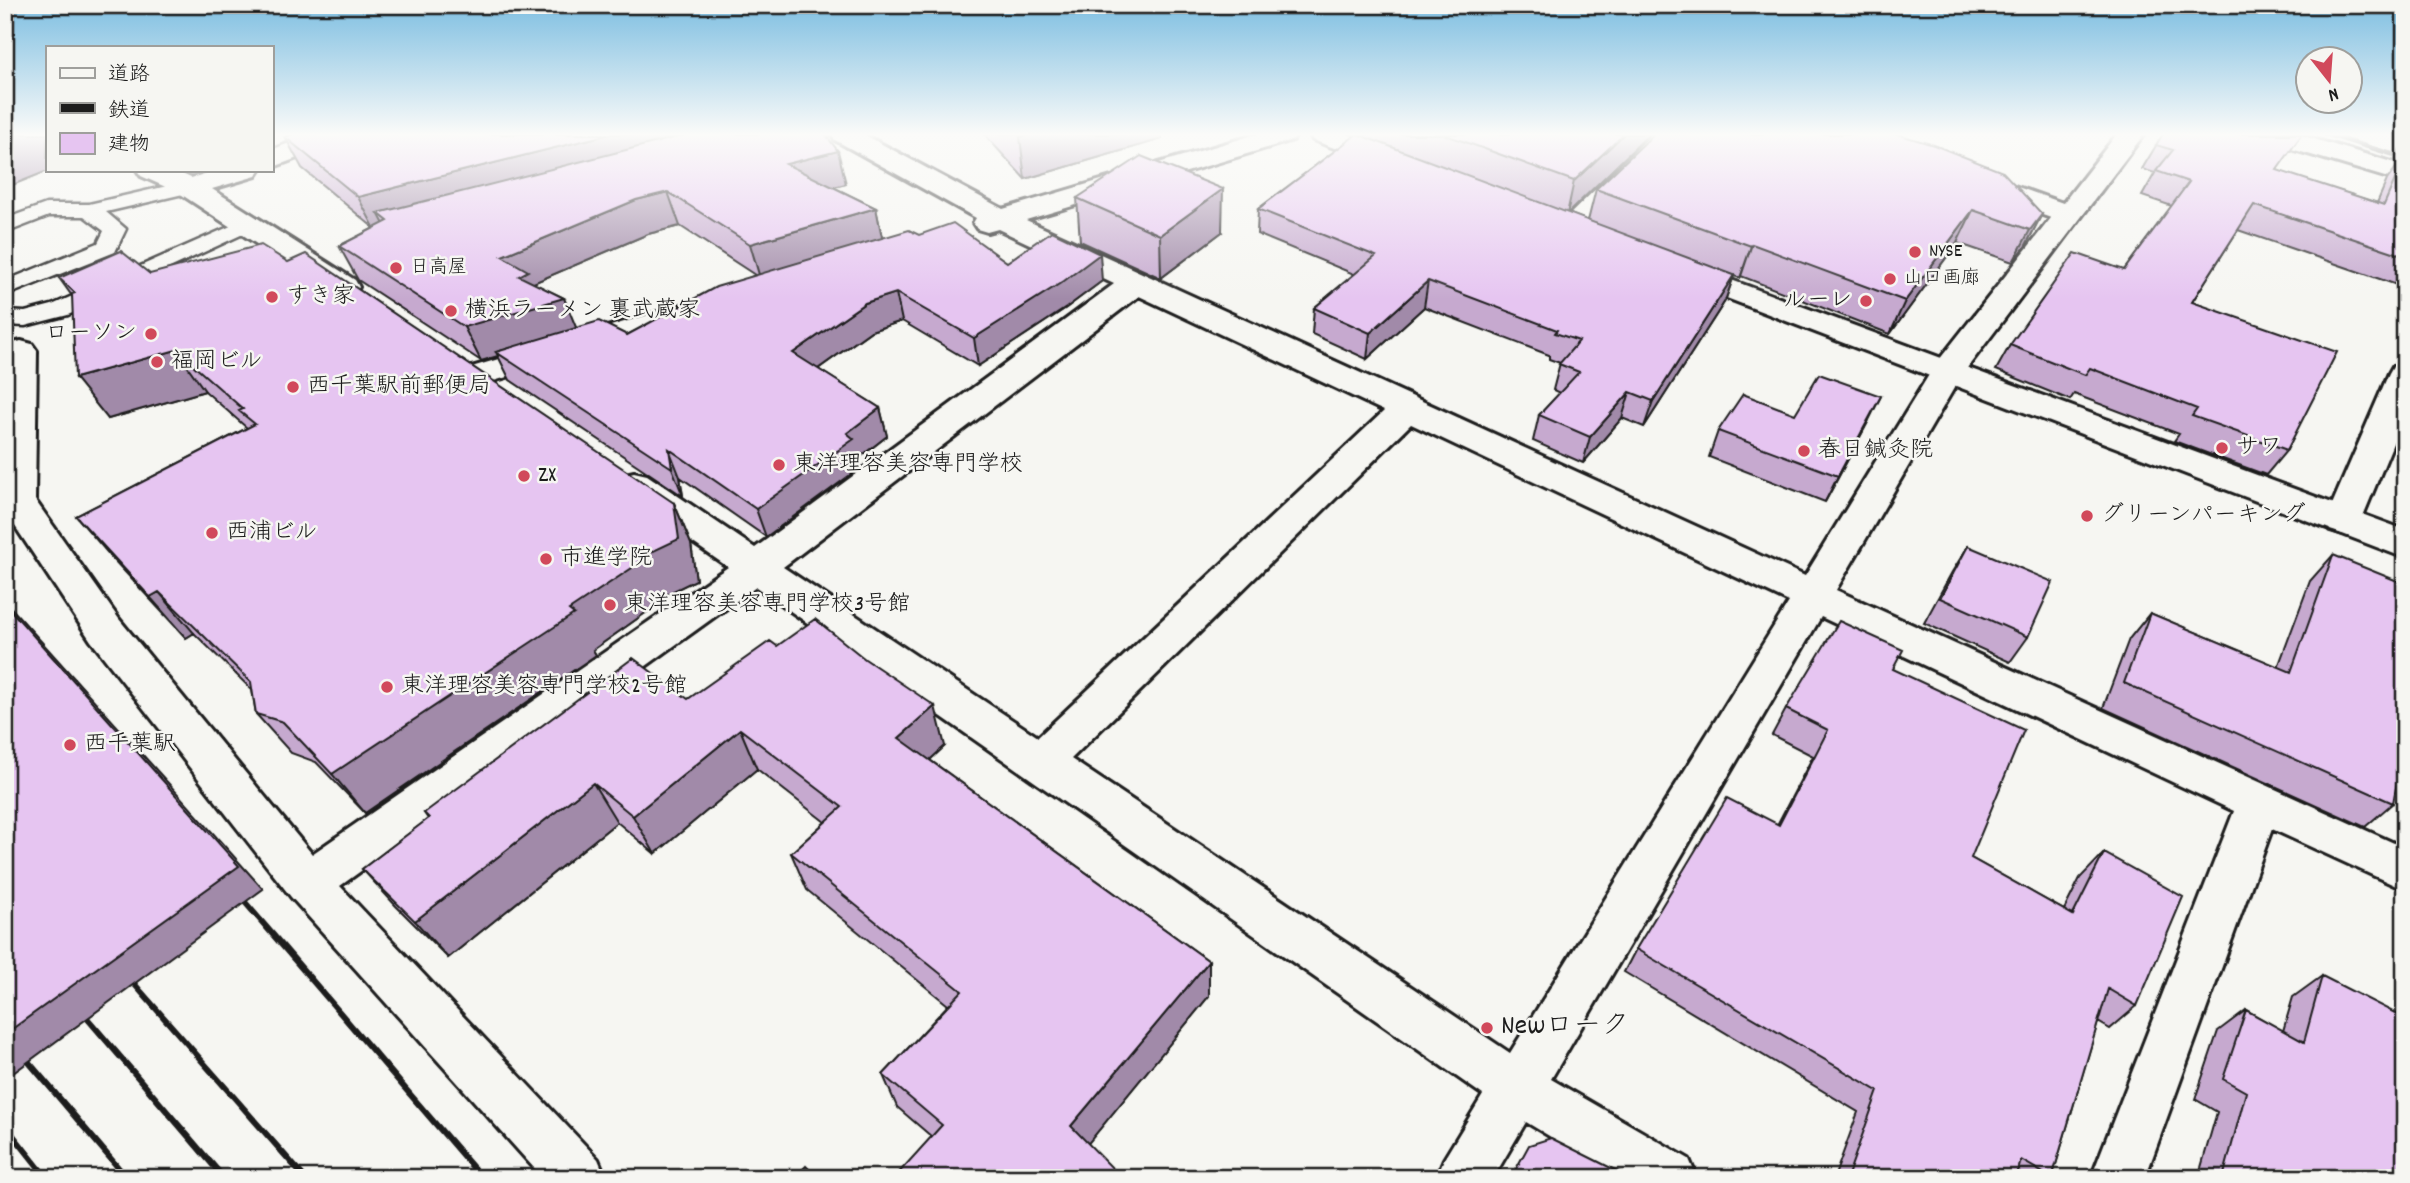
<svg xmlns="http://www.w3.org/2000/svg" width="2410" height="1183" font-family="Dekko,'Klee One',sans-serif">
  <rect width="100%" height="100%" fill="#f6f6f2"/>
  <filter id="ink" filterUnits="userSpaceOnUse"><feTurbulence type="fractalNoise" baseFrequency=".0143" numOctaves="2"/><feDisplacementMap in="SourceGraphic" scale="14" xChannelSelector="R" yChannelSelector="G"/><feConvolveMatrix kernelMatrix="1 2 1 2 8 2 1 2 1" color-interpolation-filters="sRGB"/></filter>
  <g filter="url(#ink)">
    <g fill="none" stroke-linecap="round" stroke-linejoin="round">
      <g stroke="#1c1c1c" stroke-width="5">
        <path id="lane" d="M1652,134H1673L1575,231H1561L1557,227L1561,223Z
          M189,181L196,183L199,187L196,191L106,212L126,229L115,252L5,296V281L98,243L104,231L84,216H49L5,233V219L46,204H89Z
          M249,218L256,220L260,224L256,228L68,315L25,326L5,325V311L25,312L52,305Z"/>
      </g>
      <g stroke="#1c1c1c" stroke-width="6">
        <path id="street" d="M313,134H349L345,140L271,168V150Z
          M831,134H863L1003,209L1257,134H1297L1293,140L1026,220L1805,576L1935,365L2051,218L1969,189L1965,183L1969,177L1979,175L1989,177L2063,203L2117,134H2144L1961,376L1836,590L2405,848V890L2272,829L2145,1178H2091L2234,811L1821,617L1551,1079L1689,1159L1697,1178H1619L1526,1122L1493,1178H1436L1444,1159L1483,1095L756,587L340,886L598,1159L606,1178H543L291,897L91,641L5,511V350L10,344L21,341L32,344L37,351L35,500L119,619L312,854L728,567L621,493L616,484L621,475L634,472L647,475L755,548L1114,284L998,229L987,232L977,229L973,223L976,218L835,140ZM1139,296L1384,411L1038,737L783,567ZM1411,424L1789,602L1510,1053L1071,759Z
          M2257,134H2297L2405,166V183L2261,140Z
          M137,170H173L191,178L217,170H260L256,176L212,189L355,280L359,287L355,294L344,296L333,294L179,193L141,176Z
          M695,301L706,303L711,310L706,317L477,386L465,383L461,376L465,369Z
          M2405,363V414L2361,521L2356,530L2343,534L2330,530L2325,521L2389,373L2393,366Z"/>
      </g>
      <g stroke="#1c1c1c" stroke-width="6">
        <path id="secondary" d="M1309,134H1346L1405,155L1409,161L1405,167L1395,169L1385,167L1313,140Z
          M1680,261L2405,530V558L1669,276L1665,270L1669,264Z"/>
      </g>
      <use href="#lane" fill="#f6f6f2" fill-rule="evenodd"/>
      <use href="#street" fill="#f6f6f2" fill-rule="evenodd"/>
      <use href="#secondary" fill="#f6f6f2" fill-rule="evenodd"/>
      <path stroke="#1c1c1c" stroke-width="4.5" d="M2325,134L2405,158"/>
      <path stroke="#1c1c1c" stroke-width="6" d="M232,887L482,1178
        M122,970L305,1178
        M75,1004L224,1178
        M5,1034L127,1178
        M5,1125L47,1178"/>
    </g>
    <path fill="#c6a9cf" stroke="#1c1c1c" stroke-width="2" fill-rule="evenodd" d="M984,134H1162V139L1025,179Z
      M1351,134H1649L1568,213L1588,221L1596,189L2042,214L2025,247L2013,262L1957,243L1890,334L1741,276L1740,278L1734,276L1725,301L1644,427L1622,418L1583,463L1533,441L1539,415L1560,393L1553,390L1560,363L1549,359V355L1424,307L1367,359L1312,334L1314,308L1354,274L1257,234L1258,209L1356,135Z
      M2163,134L2377,203L2387,180L2400,162L2395,160L2405,137V285L2403,287L2238,230L2192,302L2287,450L2266,475L2174,441L2179,434L2074,394L2070,400L1996,370L2010,345L2124,270L2172,206L2142,196L2155,173L2142,169Z
      M285,137L846,184L833,187L876,208L882,238L919,235L1007,262L1102,281L1066,308L978,366L902,321L871,331L818,369L880,408L887,436L859,458L861,467L766,537L680,477L683,496L510,380L498,356L481,361L358,280L339,246L374,228L302,168ZM680,226L755,275L627,335L576,328L533,283L648,234Z
      M1077,198L1222,232L1161,278L1080,241Z
      M150,274L674,503L691,544L696,580L667,594L651,609L593,650L596,655L365,813L316,762L291,753L256,714L252,690L194,633L186,638L112,558L76,516L247,428L205,391L108,419L72,296L59,278Z
      M1868,422L1825,502L1709,457L1718,431Z
      M1968,546L2028,637L2010,662L1924,623L1952,572Z
      M2333,555L2393,803L2365,827L2103,708L2129,639L2150,613L2278,667L2310,581Z
      M777,646L945,746L930,760L1209,961V996L1088,1143L932,1137L897,1107L883,1075L948,1005L807,890L791,853L825,822L757,769L655,854L617,822L448,958L396,906L362,869L428,819L424,813L688,699Z
      M1893,669L1971,858L2064,910L2080,878L2104,853L2137,1006L2110,1029L2098,1022L2052,1178H1834L1858,1112L1624,972L1636,949L1777,825L1813,756L1772,735L1786,709Z
      M2322,976L2405,1178H2198L2217,1112L2195,1099L2218,1031L2246,1010L2283,1031L2293,997Z"/>
    <path fill="#a18aa9" stroke="#1c1c1c" stroke-width="2" d="M19,134H47V170H50L5,188V139Z
      M610,134H741L388,221L378,213L385,226L375,229L358,197Z
      M1031,134H1162V139L1025,179L1020,137Z
      M1624,134H1649L1567,214L1574,181Z
      M838,151L846,184L794,197L786,164Z
      M1223,189L1222,232L1161,278L1160,235Z
      M668,192L680,226L648,234L533,283L564,298L578,332L496,352L498,356L481,361L464,327L502,256L636,200Z
      M876,208L883,242L760,278L750,244Z
      M1973,210L1957,243L1890,334L1905,301Z
      M2042,214L2025,247L2013,262L2030,230Z
      M1752,244L1741,276L1740,278L1751,246Z
      M1100,254L1102,281L1066,308L978,366L974,338Z
      M1734,275L1725,301L1644,427L1653,401Z
      M1428,281L1424,307L1367,359L1370,333Z
      M896,293L902,321L871,331L801,381L793,353L865,303Z
      M176,350L205,391L108,419L75,378Z
      M1630,392L1622,418L1583,463L1590,437Z
      M1881,396L1868,422L1825,502L1838,476Z
      M880,408L887,436L859,458L861,467L766,537L756,509L847,433Z
      M669,449L680,477L683,496L672,468Z
      M674,503L691,544L696,580L667,594L651,609L593,650L596,655L365,813L332,774L569,610Z
      M159,592L194,633L186,638L150,597Z
      M5,601L263,889L5,1079Z
      M935,706L945,746L910,778L899,738Z
      M740,729L757,769L655,854L633,816Z
      M593,783L617,822L448,958L415,921Z
      M1209,961V996L1077,1157L1071,1126Z"/>
    <path fill="#e6c5f1" stroke="#1c1c1c" stroke-width="2" d="M5,134H19L5,139Z
      M293,134H610L358,197L285,137Z
      M689,134H825L838,151L786,164L876,208L750,244L668,192L636,200L502,256L528,271L519,276L564,298L464,327L339,246L388,221L378,213Z
      M1017,134H1031L1020,137Z
      M1357,134L1734,275L1653,401L1630,392L1590,437L1539,415L1579,372L1559,364L1579,341L1555,333L1557,330L1428,281L1370,333L1314,308L1376,256L1258,209Z
      M1443,134H1624L1574,181Z
      M1654,134H1897L1934,145L2003,172L2042,214L2030,230L1973,210L1905,301L1752,244L1751,246L1596,189Z
      M2163,134H2302L2277,170L2384,205L2405,156V256L2254,205L2192,302L2337,352L2287,450L2192,416L2197,409L2090,368L2085,375L2010,345L2075,253L2124,270L2189,182L2156,171L2173,150L2156,145Z
      M1141,156L1223,189L1160,235L1077,198Z
      M953,223L1007,262L1052,231L1100,254L1064,281L974,338L896,293L865,303L793,353L880,408L847,433L854,439L756,509L669,449L672,468L496,352L599,321L627,335L716,287L909,230L919,235Z
      M261,245L288,262L306,254L674,503L679,539L649,553L632,568L569,610L574,614L332,774L283,722L256,714L251,682L159,592L150,597L76,516L255,424L239,411L243,409L176,350L75,378L72,294L75,293L59,278L121,251L150,274Z
      M1819,374L1881,396L1838,476L1718,431L1743,394L1795,414Z
      M1968,546L2053,582L2028,637L1940,598Z
      M2333,555L2405,584V740L2393,803L2124,683L2150,613L2291,672Z
      M5,604L239,866L5,1034Z
      M815,619L865,659L935,706L899,738L1209,961L1071,1126L1122,1178H894L942,1125L883,1075L962,991L791,853L842,807L740,729L633,816L593,783L415,921L362,869L429,818L424,813L633,658L688,699L770,641L777,646Z
      M1839,621L1903,650L1893,669L2024,730L1971,858L2073,915L2104,853L2183,897L2137,1006L2108,989L2052,1178L2021,1160L2016,1178H1847L1878,1091L1636,949L1727,798L1779,825L1828,730L1786,709Z
      M2322,976L2405,1018V1178H2223L2246,1092L2223,1079L2246,1010L2304,1042Z
      M1551,1138L1631,1178H1511L1529,1145Z
      M806,1166L818,1178H794Z"/>
  </g>
  <linearGradient id="sky" x2="0" y2="1"><stop stop-color="#7dbee1"/><stop offset="0.45" stop-color="#fbfbf9"/><stop offset="1" stop-color="#fbfbf9" stop-opacity="0"/></linearGradient>
  <rect width="2410" height="299" fill="url(#sky)"/>
  <g fill="#d1495b" stroke="#f6f6f2" stroke-width="2.5">
    <circle cx="1915" cy="252" r="7"/>
    <circle cx="396" cy="268" r="7"/>
    <circle cx="1890" cy="279" r="7"/>
    <circle cx="272" cy="297" r="7"/>
    <circle cx="1866" cy="301" r="7"/>
    <circle cx="451" cy="311" r="7"/>
    <circle cx="151" cy="334" r="7"/>
    <circle cx="157" cy="362" r="7"/>
    <circle cx="293" cy="387" r="7"/>
    <circle cx="2222" cy="448" r="7"/>
    <circle cx="1804" cy="451" r="7"/>
    <circle cx="779" cy="465" r="7"/>
    <circle cx="524" cy="476" r="7"/>
    <circle cx="2087" cy="516" r="7"/>
    <circle cx="212" cy="533" r="7"/>
    <circle cx="546" cy="559" r="7"/>
    <circle cx="610" cy="605" r="7"/>
    <circle cx="387" cy="687" r="7"/>
    <circle cx="70" cy="745" r="7"/>
    <circle cx="1487" cy="1028" r="7"/>
  </g>
  <g text-anchor="middle" dominant-baseline="central" stroke-width="5" stroke-linejoin="round" paint-order="stroke">
    <g font-size="19" fill="#1c1c1c" stroke="#f6f6f2" text-anchor="start">
      <text x="1929" y="252">NYSE</text>
      <text x="410" y="268">日高屋</text>
      <text x="1904" y="279">山口画廊</text>
    </g>
    <g font-size="23" fill="#1c1c1c" stroke="#f6f6f2" text-anchor="start">
      <text x="286" y="297">すき家</text>
      <text x="1852" y="301" text-anchor="end">ルーレ</text>
      <text x="465" y="311">横浜ラーメン 裏武蔵家</text>
      <text x="137" y="334" text-anchor="end">ローソン</text>
      <text x="171" y="362">福岡ビル</text>
      <text x="307" y="387">西千葉駅前郵便局</text>
      <text x="2236" y="448">サワ</text>
      <text x="1818" y="451">春日鍼灸院</text>
      <text x="793" y="465">東洋理容美容専門学校</text>
      <text x="538" y="476">ZX</text>
      <text x="2101" y="516">グリーンパーキング</text>
      <text x="226" y="533">西浦ビル</text>
      <text x="560" y="559">市進学院</text>
      <text x="624" y="605">東洋理容美容専門学校3号館</text>
      <text x="401" y="687">東洋理容美容専門学校2号館</text>
      <text x="84" y="745">西千葉駅</text>
    </g>
    <g font-size="28" fill="#1c1c1c" stroke="#f6f6f2" text-anchor="start">
      <text x="1501" y="1028">Newローク</text>
    </g>
  </g>
  <rect width="2410" height="1183" fill="none" stroke="#f6f6f2" stroke-width="28"/>
  <rect x="14" y="14" width="2382" height="1155" fill="none" stroke="#1c1c1c" stroke-width="2.5" filter="url(#ink)"/>
  <rect x="46" y="46" width="228" height="126" fill="#f6f6f2" stroke="#9f9f9c" stroke-width="2"/>
  <rect x="60" y="68" width="35" height="10" fill="#f6f6f2" stroke="#9f9f9c" stroke-width="2"/>
  <text x="108" y="80" font-size="21" fill="#1c1c1c">道路</text>
  <rect x="60" y="103" width="35" height="10" fill="#1c1c1c" stroke="#9f9f9c" stroke-width="2"/>
  <text x="108" y="116" font-size="21" fill="#1c1c1c">鉄道</text>
  <rect x="60" y="133" width="35" height="21" fill="#e6c5f1" stroke="#9f9f9c" stroke-width="2"/>
  <text x="108" y="150" font-size="21" fill="#1c1c1c">建物</text>
  <g transform="translate(2329 80) rotate(163)"><circle r="33" fill="#f6f6f2" stroke="#9f9f9c" stroke-width="2"/>
  <path d="M0-5L12 26L0 18L-12 26Z" fill="#d1495b"/>
  <text y="-10" font-size="19" font-weight="bold" text-anchor="middle" fill="#1c1c1c">N</text>
  </g>
</svg>
